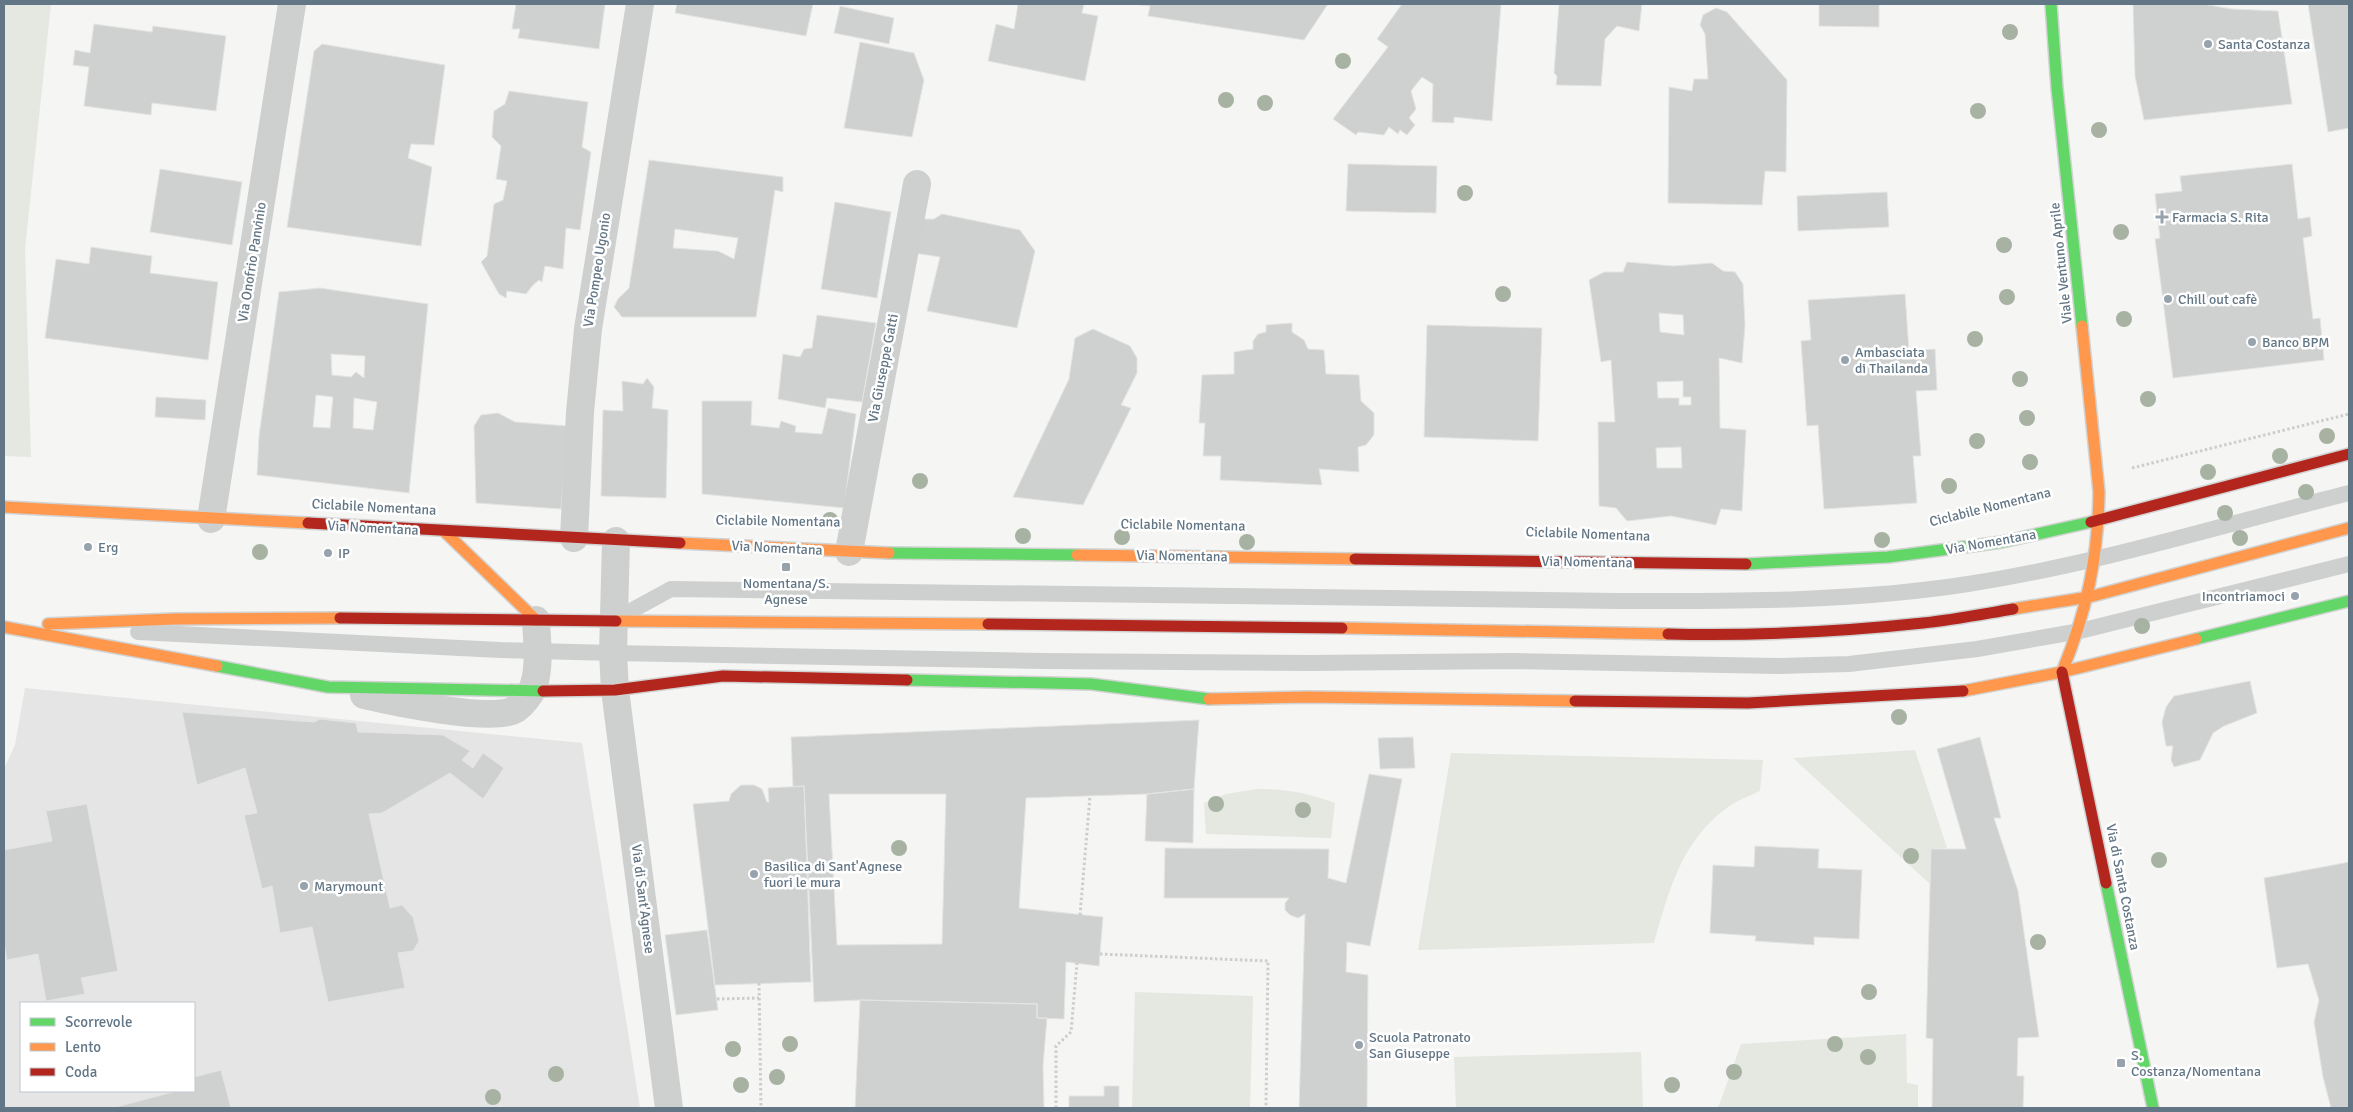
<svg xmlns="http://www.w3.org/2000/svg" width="2353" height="1112" font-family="Signika,sans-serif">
  <rect width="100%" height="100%" fill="#f5f5f3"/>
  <path fill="#e4e5e4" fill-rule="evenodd" d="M25,688L582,743L640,1108H4V769L15,745ZM21,1003H194V1091H21Z"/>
  <path fill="#e4e8e1" d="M4,4H51L25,249L31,457L4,456Z
    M1915,750L1947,848L1931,849L1930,884L1793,758Z
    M1451,753L1763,760L1760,791C1749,796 1738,800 1728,807C1681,841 1669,890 1654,943L1418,950Z
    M1257,789C1285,789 1308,793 1335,803L1331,838L1206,834L1204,803L1226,794Z
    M1135,992L1253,996L1250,1108H1132Z
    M1906,1034L1907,1083L1918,1085V1108H1718L1741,1044Z
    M1641,1052L1643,1108H1456L1454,1057Z"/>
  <path fill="#cfd1d0" stroke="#e4e4e3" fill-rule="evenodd" d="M516,4H605L599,49L518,38L520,29H512Z
    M677,4H813L806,36L675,13Z
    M1018,4H1084L1082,13L1098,16L1085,81L988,61L996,24L1014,29Z
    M1132,4H1328L1304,40L1148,16L1150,6Z
    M1402,4H1501L1492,121L1454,117V123L1432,122L1433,84L1422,77L1411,91L1416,109L1409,118L1415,125L1407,135L1400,130L1398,134L1389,127L1384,135L1358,132L1356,135L1333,119L1388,47L1377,39Z
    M1559,4H1642L1639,31L1617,26L1605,39L1601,86L1556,85L1557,76L1554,73Z
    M1819,4H1879V27L1819,26Z
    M2133,4H2203L2232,9L2278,11L2292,104L2144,120L2135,76Z
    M2308,4H2349V128L2328,132Z
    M840,6L894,18L889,44L834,33Z
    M1716,8L1727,12L1787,80L1786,172L1765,171L1762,205L1668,203L1669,87L1692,91L1694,79H1708L1705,34L1700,25L1703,15Z
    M94,24L152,32L153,26L226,36L216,111L152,103L151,115L84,106L89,67L73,65L75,50L90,53Z
    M860,42L914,53L924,80L912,137L844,128Z
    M322,44L445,65L434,145L411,144L408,158L432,167L421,246L287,227L314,51Z
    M509,91L588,102L582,147L591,152L580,230L566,228L563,269L545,266L542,282L539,280L533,285L526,294L507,291L506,298L499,294L481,262L487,256L494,204L503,200L507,181L496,179L501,146L492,137L494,111L505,104Z
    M649,160L783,177V192L775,190L756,317H622L614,307L618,299L629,288ZM675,229L738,238L734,259L718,251L673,248Z
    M1348,164L1437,166L1436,213L1346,211Z
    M2292,164L2298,219L2310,217L2312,236L2303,238L2313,319L2320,318L2324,360L2173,378L2155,239L2160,238L2155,194L2182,191L2180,176Z
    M160,169L242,182L232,245L150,232Z
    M1887,192L1889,227L1798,231L1797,196Z
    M835,202L891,212L877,298L821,289Z
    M942,214L1020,230L1035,251L1017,328L927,311L940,257L914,253L918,219H934Z
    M91,247L152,256L150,273L218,282L208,360L45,338L56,259L89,264Z
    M1627,262L1673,266L1712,263L1723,271L1735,272L1743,284L1745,325L1742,363L1719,358L1720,428L1746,430L1742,511L1721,509L1716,525L1671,516L1627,521L1616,508L1599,506L1598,422H1615L1611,360L1601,362L1589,280L1604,272H1623ZM1659,313L1683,315L1684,335L1660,332ZM1683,381V397H1691V405H1679V398H1658L1657,382ZM1681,447L1682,468H1657L1656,448Z
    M320,288L428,304L409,493L257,475L259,436L279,292ZM331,354L365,356L364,378L356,372L351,377L332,375ZM316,395L333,397L330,428L313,427ZM354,398L377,402L373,430L353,428Z
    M1905,294L1909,351L1935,349L1937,390L1916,391L1921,456H1913L1917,503L1824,509L1818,425L1807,426L1801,341L1811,340L1808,300Z
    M817,315L876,323L862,402L827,398L825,408L778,399L783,354L800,357L804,349L812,348Z
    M1292,323V332L1304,340L1308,349L1324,350L1326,374L1359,375L1361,401L1374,413V435L1366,445L1358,447L1359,472L1319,469L1322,485L1220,480L1221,456H1203L1205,423H1199L1202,375L1234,374V352L1253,349V341L1258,334L1266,332V325Z
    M1427,325L1542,328L1538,441L1424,437Z
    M1093,329L1130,346L1137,358V373L1121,405L1131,408L1083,505L1013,497L1069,379L1075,338Z
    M647,378L654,387L652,408L668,410L666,498L601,496L603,410L623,411L622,381L643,384Z
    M156,397L206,400L205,420L155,417Z
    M702,401H752L751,425L779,428L781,421L796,426L795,432L822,434L828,408L856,414L844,508L702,494Z
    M498,413L515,422L568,426L561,509L476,503L474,426L481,415Z
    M2250,681L2257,713L2224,726L2213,733L2200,760L2174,767L2171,760L2173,746H2166L2162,722L2166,707L2174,696Z
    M182,712L314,722L320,719L356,723L358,732L443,735L470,751L462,760L473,768L483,753L504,768L483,799L450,773L382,813L369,814L390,908L402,905L413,917L419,941L413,951L398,953L405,988L328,1002L312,927L280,933L272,886L262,889L244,815L257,813L245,768L197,785Z
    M1199,720L1194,789L1147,794L1026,798L1019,908L1103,917L1099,966L1066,962L1064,1019L1037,1018V1004L860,1000L814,1002L804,786L793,787L791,737ZM829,794H946L942,944L837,945Z
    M1413,737L1415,768L1380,769L1378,738Z
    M1980,737L2001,818H1994L2018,891L2039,1037L2018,1038L2017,1076H2024L2023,1108H1932L1933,1039L1926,1038L1931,849H1966L1937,749Z
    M1369,774L1402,779L1370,946L1347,942L1346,972L1368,975L1367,1108H1299L1305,914L1298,918L1290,915L1285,910V903L1289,898H1164L1165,848L1329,849L1328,878L1346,883Z
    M741,785H754L762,789L767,802H769L768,788L804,786L811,982L715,985L693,804L729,801L731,794Z
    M1194,789L1193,843L1145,841L1147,794Z
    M87,804L118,971L81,978L85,994L46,1001L38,954L7,960L4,943V850L52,841L46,811Z
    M1755,846L1819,849L1818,868L1862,870L1859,939L1814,937V945L1755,941L1756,936L1710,933L1713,865L1754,867Z
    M2349,862V1108H2331L2323,1077L2314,1022L2319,1000L2308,964L2277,968L2264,878Z
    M707,930L718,1010L676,1015L665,935Z
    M860,1000L1037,1004V1018H1047L1043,1066L1044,1108H855Z
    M221,1070L231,1108H112L177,1091H194V1077Z
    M1104,1086H1119V1108H1069V1096H1104Z"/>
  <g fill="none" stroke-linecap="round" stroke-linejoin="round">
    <g stroke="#d1d3d3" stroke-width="14">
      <path id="fast" d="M2051,4L2057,88L2082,326
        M889,553L1077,555
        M1746,564L1888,557L2002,542L2091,522
        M2196,639L2349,601
        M217,666L328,687L543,691
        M907,680L1091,684L1209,699
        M2106,883L2153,1108"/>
    </g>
    <g stroke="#d1d3d3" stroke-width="14">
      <path id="slow" d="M4,507L308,523
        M444,531L536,620
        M680,543L889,553
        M1077,555L1355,559
        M2013,609L2089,597L2349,528
        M616,621L988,624
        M48,624L174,619L340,618
        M4,627L217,666
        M1342,628L1668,634
        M2062,672C2087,611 2098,558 2099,492L2082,326
        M1963,691L2062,672L2196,639
        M1209,699L1309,697L1575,701"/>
    </g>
    <g stroke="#d1d3d3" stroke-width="14">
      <path id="jam" d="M2091,522L2349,454
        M308,523L680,543
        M1355,559L1746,564
        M340,618L616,621
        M988,624L1342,628
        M1668,634C1753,636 1838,632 1923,623C1953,620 1983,614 2013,609
        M2062,672L2106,883
        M543,691L615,690L723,676L907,680
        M1575,701L1748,703L1963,691"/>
    </g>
    <path stroke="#cccdcd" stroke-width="3" stroke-dasharray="2.5 2.5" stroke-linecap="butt" d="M2132,468L2349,414
      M1080,915L1090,796
      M1100,954L1268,961L1266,1108
      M759,983L761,1108
      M717,999L759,998
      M1056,1108V1046L1071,1032L1077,963"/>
    <path stroke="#ced0d0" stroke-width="16" d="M618,618L671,589L1618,601C1735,601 1852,602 1968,584C2097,564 2223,525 2349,493
      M138,632L500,650L613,653L1042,661L1310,663L1514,661L1778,666L1849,664L1977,649L2080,631L2349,564"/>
    <path stroke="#ced0d0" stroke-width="28" d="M211,519L292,4
      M574,538L580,412L588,329L640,4
      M616,541L613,653L615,690L669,1108
      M849,552L917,184
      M364,695C393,702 486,721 512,711C520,708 526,700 531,692C541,672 537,642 536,620"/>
    <use href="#fast" stroke="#63d668" stroke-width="11"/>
    <use href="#slow" stroke="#ff974d" stroke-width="11"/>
    <use href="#jam" stroke="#b3261e" stroke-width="11"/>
  </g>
  <g fill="#a7b2a3">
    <circle cx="2010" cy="32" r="8"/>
    <circle cx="1343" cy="61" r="8"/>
    <circle cx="1226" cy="100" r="8"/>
    <circle cx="1265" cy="103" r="8"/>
    <circle cx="1978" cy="111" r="8"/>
    <circle cx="2099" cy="130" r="8"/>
    <circle cx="1465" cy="193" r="8"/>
    <circle cx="2121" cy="232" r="8"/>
    <circle cx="2004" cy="245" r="8"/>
    <circle cx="1503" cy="294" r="8"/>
    <circle cx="2007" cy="297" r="8"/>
    <circle cx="2124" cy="319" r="8"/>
    <circle cx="1975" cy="339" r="8"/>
    <circle cx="2020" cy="379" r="8"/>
    <circle cx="2148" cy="399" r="8"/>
    <circle cx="2027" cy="418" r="8"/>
    <circle cx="2327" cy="436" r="8"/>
    <circle cx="1977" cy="441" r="8"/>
    <circle cx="2280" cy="456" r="8"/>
    <circle cx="2030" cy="462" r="8"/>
    <circle cx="2208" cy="472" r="8"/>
    <circle cx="920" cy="481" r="8"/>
    <circle cx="1949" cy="486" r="8"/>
    <circle cx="2306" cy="492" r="8"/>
    <circle cx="2225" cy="513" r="8"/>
    <circle cx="830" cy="520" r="8"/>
    <circle cx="1023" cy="536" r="8"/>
    <circle cx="1122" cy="537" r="8"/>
    <circle cx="2240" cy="538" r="8"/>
    <circle cx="1882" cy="540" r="8"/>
    <circle cx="1247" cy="542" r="8"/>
    <circle cx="260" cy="552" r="8"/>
    <circle cx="2142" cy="626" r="8"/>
    <circle cx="1899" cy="717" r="8"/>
    <circle cx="1216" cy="804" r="8"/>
    <circle cx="1303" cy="810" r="8"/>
    <circle cx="899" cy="848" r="8"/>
    <circle cx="1911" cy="856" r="8"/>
    <circle cx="2159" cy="860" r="8"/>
    <circle cx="2038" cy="942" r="8"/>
    <circle cx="1869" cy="992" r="8"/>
    <circle cx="790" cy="1044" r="8"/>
    <circle cx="1835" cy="1044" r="8"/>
    <circle cx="733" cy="1049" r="8"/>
    <circle cx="1868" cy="1057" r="8"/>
    <circle cx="1734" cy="1072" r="8"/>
    <circle cx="556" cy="1074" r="8"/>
    <circle cx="777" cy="1077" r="8"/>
    <circle cx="741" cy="1085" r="8"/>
    <circle cx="1672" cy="1085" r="8"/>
    <circle cx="493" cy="1097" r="8"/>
  </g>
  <g fill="#96a2ac" stroke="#fff" stroke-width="2">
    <circle cx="2208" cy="44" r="5"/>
    <path d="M2159.5 209.5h5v5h5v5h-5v5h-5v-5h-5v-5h5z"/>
    <circle cx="2168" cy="299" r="5"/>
    <circle cx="2252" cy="342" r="5"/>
    <circle cx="1845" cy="360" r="5"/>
    <circle cx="88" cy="547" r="5"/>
    <circle cx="328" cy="553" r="5"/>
    <rect x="781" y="562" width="10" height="10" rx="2.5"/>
    <circle cx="2295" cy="596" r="5"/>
    <circle cx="754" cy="874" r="5"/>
    <circle cx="304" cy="886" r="5"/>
    <circle cx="1359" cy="1045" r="5"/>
    <rect x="2116" y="1058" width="10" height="10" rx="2.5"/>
  </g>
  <g text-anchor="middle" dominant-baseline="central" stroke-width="5" stroke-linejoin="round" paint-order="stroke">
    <g font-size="14" fill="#637685" stroke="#fff" text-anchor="start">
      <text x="2218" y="44">Santa Costanza</text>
      <text x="2172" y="217">Farmacia S. Rita</text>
      <text x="2178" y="299">Chill out cafè</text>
      <text x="2262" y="342">Banco BPM</text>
      <text x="1855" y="352">Ambasciata<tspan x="1855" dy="16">di Thailanda</tspan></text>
      <text x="98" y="547">Erg</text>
      <text x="338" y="553">IP</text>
      <text x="786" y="583" text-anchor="middle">Nomentana/S.<tspan x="786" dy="16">Agnese</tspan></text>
      <text x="2285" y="596" text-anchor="end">Incontriamoci</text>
      <text x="764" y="866">Basilica di Sant'Agnese<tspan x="764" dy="16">fuori le mura</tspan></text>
      <text x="314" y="886">Marymount</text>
      <text x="1369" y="1037">Scuola Patronato<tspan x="1369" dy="16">San Giuseppe</tspan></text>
      <text x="2131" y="1055">S.<tspan x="2131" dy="16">Costanza/Nomentana</tspan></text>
    </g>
    <g font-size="14" fill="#637685" stroke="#fff">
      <text transform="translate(252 262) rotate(-81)">Via Onofrio Panvinio</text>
      <text transform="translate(2061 263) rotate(-96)">Viale Ventuno Aprile</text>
      <text transform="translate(597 270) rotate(-81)">Via Pompeo Ugonio</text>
      <text transform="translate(883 368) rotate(-79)">Via Giuseppe Gatti</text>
      <text transform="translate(374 507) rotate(3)">Ciclabile Nomentana</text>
      <text transform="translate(1990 507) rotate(-14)">Ciclabile Nomentana</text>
      <text transform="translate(778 521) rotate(1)">Ciclabile Nomentana</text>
      <text transform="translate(1183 525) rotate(1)">Ciclabile Nomentana</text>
      <text transform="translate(373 528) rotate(3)">Via Nomentana</text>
      <text transform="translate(1588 534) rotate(2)">Ciclabile Nomentana</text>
      <text transform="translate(1991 542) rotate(-10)">Via Nomentana</text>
      <text transform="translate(777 548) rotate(3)">Via Nomentana</text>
      <text transform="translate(1182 556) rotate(1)">Via Nomentana</text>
      <text transform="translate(1587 562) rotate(1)">Via Nomentana</text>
      <text transform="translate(2123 887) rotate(79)">Via di Santa Costanza</text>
      <text transform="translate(643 899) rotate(83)">Via di Sant'Agnese</text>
    </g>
  </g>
  <rect width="2353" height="1112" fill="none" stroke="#637685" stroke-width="10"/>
  <rect x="20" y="1002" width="175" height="90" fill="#ffffff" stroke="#c1c8ce"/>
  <rect x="30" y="1018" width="25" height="8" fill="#63d668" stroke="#c1c8ce"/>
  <text x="65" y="1027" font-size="15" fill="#637685">Scorrevole</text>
  <rect x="30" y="1043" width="25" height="8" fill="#ff974d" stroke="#c1c8ce"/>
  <text x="65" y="1052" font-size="15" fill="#637685">Lento</text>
  <rect x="30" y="1068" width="25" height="8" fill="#b3261e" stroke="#c1c8ce"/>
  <text x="65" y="1077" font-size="15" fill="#637685">Coda</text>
</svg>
